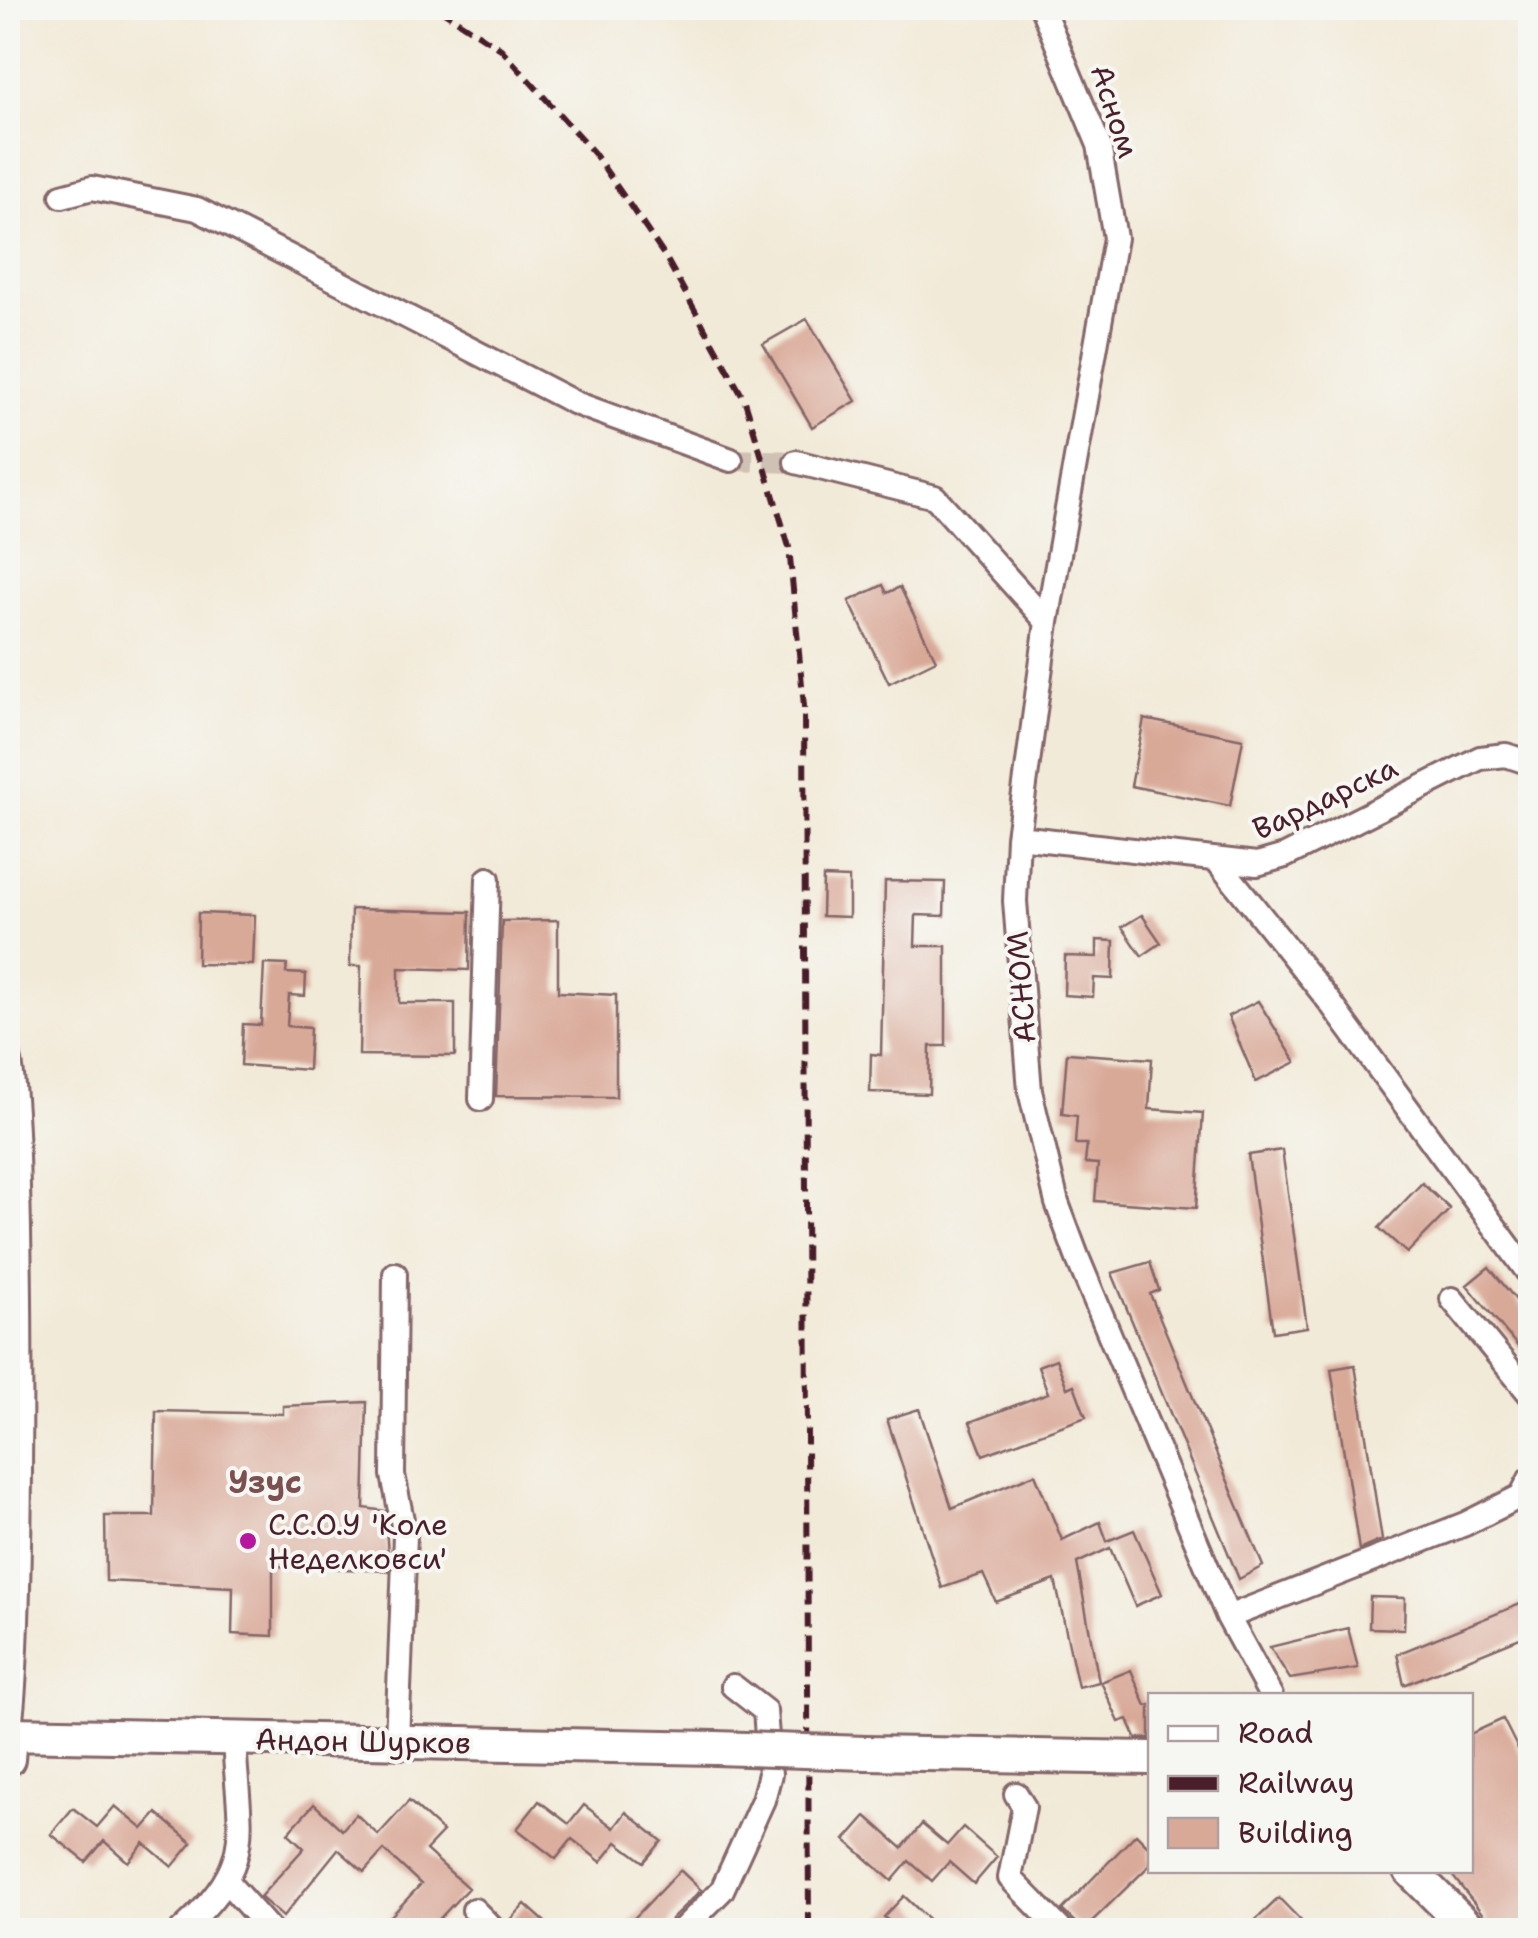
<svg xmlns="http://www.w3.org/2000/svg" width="1538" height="1938" font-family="'Shantell Sans',sans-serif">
  <rect width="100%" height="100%" fill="#f6f6f2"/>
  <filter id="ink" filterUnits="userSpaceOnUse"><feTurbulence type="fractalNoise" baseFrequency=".01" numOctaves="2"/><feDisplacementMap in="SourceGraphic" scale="20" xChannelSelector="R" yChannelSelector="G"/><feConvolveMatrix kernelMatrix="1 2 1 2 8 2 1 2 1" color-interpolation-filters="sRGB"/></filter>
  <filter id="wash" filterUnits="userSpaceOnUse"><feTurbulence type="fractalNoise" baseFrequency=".0048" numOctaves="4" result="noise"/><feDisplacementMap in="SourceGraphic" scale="40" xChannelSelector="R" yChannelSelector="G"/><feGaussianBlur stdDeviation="2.25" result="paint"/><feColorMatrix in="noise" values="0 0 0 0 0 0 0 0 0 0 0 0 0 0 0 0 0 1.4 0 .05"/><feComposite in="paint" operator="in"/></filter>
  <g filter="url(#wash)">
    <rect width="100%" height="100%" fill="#f2ead8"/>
    <g id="blocks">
      <path fill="#d9a998" d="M807,319L856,401L812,427L763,344Z
        M883,585L887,593L900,587L936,660L889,683L849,601Z
        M1144,719L1243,739L1230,806L1131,786Z
        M823,877L849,878V917L822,916Z
        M885,881L945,882L944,916L916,915L915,946H946V1046H930L929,1094L870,1092L871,1054L881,1055Z
        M351,909L470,912L469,970L399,968V1003H455V1056L359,1055L361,966H350Z
        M198,913L255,915L253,965L197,964Z
        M1142,915L1161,943L1142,956L1122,927Z
        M558,920V992L616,995V1097L496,1096L502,921Z
        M1097,940L1114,941L1113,979L1094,978L1093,997L1064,995L1065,956L1097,957Z
        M264,964L287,965L286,973L306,974L305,996L289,995L287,1026L310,1028L308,1070L241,1065L243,1024L261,1025Z
        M1258,1001L1296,1062L1256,1082L1228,1016Z
        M1067,1053L1152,1059L1149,1109L1203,1113L1196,1208L1095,1201L1098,1164L1085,1163L1087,1144H1075L1077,1116L1062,1114Z
        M1282,1150L1307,1327L1273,1332L1248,1155Z
        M1422,1183L1450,1209L1407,1253L1379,1228Z
        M1150,1262L1159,1290L1150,1294L1263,1566L1239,1579L1112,1273Z
        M1489,1267L1530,1317V1361L1467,1285Z
        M1056,1359L1067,1388L1074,1385L1086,1417L983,1455L970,1422L1048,1393L1038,1366Z
        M1355,1365L1382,1540L1359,1550L1331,1369Z
        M367,1402L364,1508L385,1511L389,1571L273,1566V1636L232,1634L233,1587L106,1581L105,1516H154L156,1411L283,1414V1406Z
        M919,1409L952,1508L1035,1474L1062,1540L1100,1522L1107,1541L1134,1530L1162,1594L1135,1606L1110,1548L1077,1563L1099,1682L1078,1687L1055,1580L996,1602L983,1574L942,1588L887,1419Z
        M1370,1597L1405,1598L1404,1629L1369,1628Z
        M1530,1600V1634L1404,1685L1397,1654Z
        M1348,1628L1358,1668L1290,1679L1270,1647Z
        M1131,1670L1146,1706L1150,1705V1738H1136L1128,1719L1119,1722L1101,1682Z
        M1503,1719L1530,1773V1930H1489L1485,1917L1448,1870H1470V1734Z
        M409,1801L443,1832L426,1850L468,1888L429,1930H378L421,1884L384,1850L364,1872L338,1849L283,1917L260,1897L304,1848L288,1833L314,1804L342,1830L356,1814L378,1835Z
        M539,1801L569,1824L584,1805L614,1828L626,1812L662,1841L644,1862L617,1842L601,1862L572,1839L556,1859L517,1829Z
        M115,1806L143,1829L157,1813L192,1843L172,1867L144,1843L128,1862L104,1841L86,1862L51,1834L73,1808L97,1827Z
        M866,1816L902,1848L922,1824L947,1845L963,1827L997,1857L974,1884L949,1862L932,1881L909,1861L892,1881L845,1840Z
        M1136,1834L1150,1848V1865L1083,1930L1062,1910Z
        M680,1870L701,1890L671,1919L667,1930H623Z
        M904,1896L940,1930H899L884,1917Z
        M1279,1898L1310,1930H1245Z
        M525,1904L554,1930H509L507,1924Z"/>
    </g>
  </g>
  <g filter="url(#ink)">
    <use href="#blocks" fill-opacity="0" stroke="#856668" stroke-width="2.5"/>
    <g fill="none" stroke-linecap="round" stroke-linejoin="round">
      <path stroke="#d0c1b5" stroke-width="22" stroke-dasharray="22 11" stroke-linecap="butt" d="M731,460L796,462"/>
      <g stroke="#856668" stroke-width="28">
        <path id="minor" d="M1042,8L1099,145L1115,238L1047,622L1018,837L1015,901L1030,1091L1057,1203L1078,1259L1228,1617L1271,1696
          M62,196L92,188L197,209L575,403L731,460
          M796,462L935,497L1047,622
          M1018,837L1257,864L1285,856L1480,758L1506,755L1530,763
          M1218,862L1329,1001L1530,1275
          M8,1054C25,1084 24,1700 8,1734
          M481,1099L488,879
          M395,1274L393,1475L405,1535L397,1741
          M1452,1299L1530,1394
          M1228,1617L1465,1524L1521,1496L1530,1479
          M1016,1794L1024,1807L1010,1878L1061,1930
          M228,1883L270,1930
          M474,1910L494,1930
          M182,1930C259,1860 238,1834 234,1738
          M682,1930L722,1890L763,1800L770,1774L765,1711L733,1686"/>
      </g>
      <g stroke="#856668" stroke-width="38">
        <path id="secondary" d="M866,1753L1150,1758
          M8,1759L10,1734L716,1748
          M1410,1870L1470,1930"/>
      </g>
      <use href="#minor" stroke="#fff" stroke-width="22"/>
      <use href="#secondary" stroke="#fff" stroke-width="32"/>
      <path stroke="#4a1f2b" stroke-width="6" stroke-dasharray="15 8" stroke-linecap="butt" d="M438,8L501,49L594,153L666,258L745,401L789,547L804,706L809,1930"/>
      <g stroke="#856668" stroke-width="38" stroke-linecap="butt">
        <path id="secondary-bridge" d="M716,1748L866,1753"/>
      </g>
      <use href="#secondary-bridge" stroke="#fff" stroke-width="32"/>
    </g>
  </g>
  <circle fill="#b5179e" stroke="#f6f6f2" stroke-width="4" cx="248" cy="1541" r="10"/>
  <g text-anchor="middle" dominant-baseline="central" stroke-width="8" stroke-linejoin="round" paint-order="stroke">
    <g font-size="30" fill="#4a1f2b" stroke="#f6f6f2">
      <text transform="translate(1115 111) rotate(72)">Асном</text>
      <text transform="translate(1325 798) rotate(-25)">Вардарска</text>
      <text transform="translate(1021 987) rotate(-94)">АСНОМ</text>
      <text transform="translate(363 1741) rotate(1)">Андон Шурков</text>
    </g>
    <g font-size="30" fill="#4a1f2b" stroke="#f6f6f2" text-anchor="start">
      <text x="268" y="1524">С.С.О.У 'Коле<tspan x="268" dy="34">Неделковси'</tspan></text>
    </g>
    <g font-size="32" font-weight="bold" fill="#7c4f51" stroke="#f6f6f2">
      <text x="265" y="1481">Узус</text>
    </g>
  </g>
  <rect width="1538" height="1938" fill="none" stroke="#f6f6f2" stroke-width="40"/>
  <rect x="1148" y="1693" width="325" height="180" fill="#f6f6f2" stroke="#b1a0a2" stroke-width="2.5"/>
  <rect x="1168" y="1726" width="50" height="15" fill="#ffffff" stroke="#b1a0a2" stroke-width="2.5"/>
  <text x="1238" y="1743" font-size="30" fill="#4a1f2b">Road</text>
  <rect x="1168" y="1776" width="50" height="15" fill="#4a1f2b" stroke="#b1a0a2" stroke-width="2.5"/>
  <text x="1238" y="1793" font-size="30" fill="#4a1f2b">Railway</text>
  <rect x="1168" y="1818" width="50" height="30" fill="#d9a998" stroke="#b1a0a2" stroke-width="2.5"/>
  <text x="1238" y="1843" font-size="30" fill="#4a1f2b">Building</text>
</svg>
